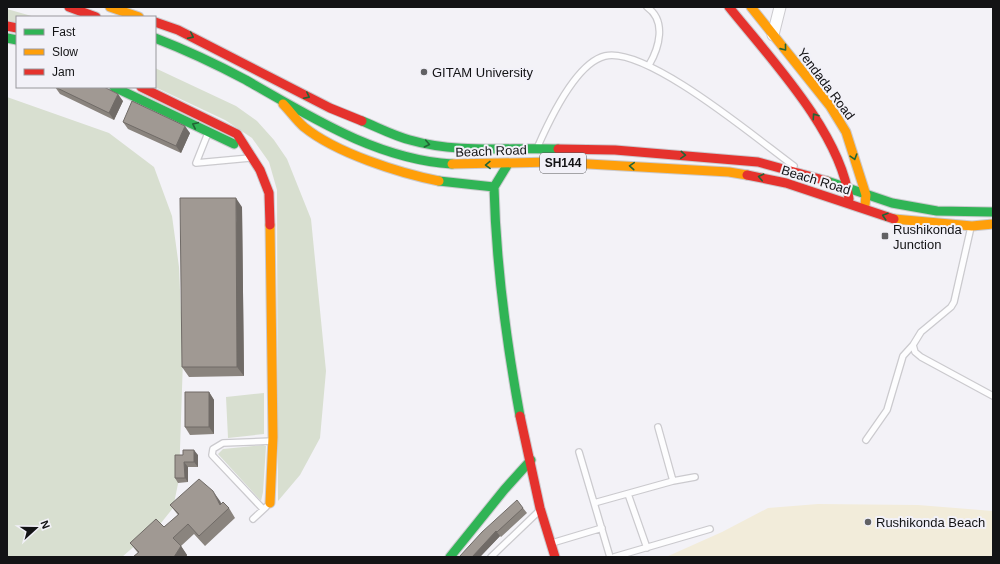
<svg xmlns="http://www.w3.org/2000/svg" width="1000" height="564" font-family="Arial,sans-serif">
  <rect width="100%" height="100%" fill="#f3f2f7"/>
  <path fill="#d8dfd0" d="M7,9L35,17H17V23L7,21Z
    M155,68L236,106L257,121L274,140L287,159L311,219L326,371L320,438L300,475L278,501L277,190L269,162L252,138L225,120L155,87Z
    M7,97L109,133L154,167L172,216L179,267L183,359L179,479L173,508L161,523L122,557H7Z
    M264,393V434L228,438L226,397Z
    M263,445L266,446L263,492L261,501L218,454L223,449Z"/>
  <path fill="#f2ecda" d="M818,504L918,505L993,511V557H666L722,532L768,508Z"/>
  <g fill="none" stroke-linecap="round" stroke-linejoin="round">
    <g stroke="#cbcace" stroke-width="8">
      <path id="lane" d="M647,7C667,21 659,48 649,65
        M208,133L196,163L250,158
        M538,146C549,121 576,63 605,56C647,46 758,140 794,166
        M971,227L954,302L951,307L921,332L913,345L915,352L921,357L993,396
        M658,427L673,481
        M866,440L887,410L903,356L913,345
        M579,452L610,557
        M628,494L647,548
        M594,503L673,481L695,477
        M263,509L212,455L213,449L223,443L273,441
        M253,519L266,507
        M552,543L602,528
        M491,557L539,511
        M614,557L710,529"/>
    </g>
    <g stroke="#cbcace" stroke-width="13">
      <path id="street" d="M773,35L780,7"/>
    </g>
    <g stroke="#cbcace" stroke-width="11">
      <path id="fast" d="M7,38L17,40
        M155,38C186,50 216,64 246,80C311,117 376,159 452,164
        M114,87L234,144
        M362,121C377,127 394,136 410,140C458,154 509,147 558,149
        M439,181L494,187L508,164
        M827,181L892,203L937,211L993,212
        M494,187C496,264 506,340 520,416
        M450,557L504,490L531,460"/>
    </g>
    <g stroke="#cbcace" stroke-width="11">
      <path id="slow" d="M110,7L139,17
        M751,7L830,106L846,132L866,195L865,205
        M283,104C290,111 296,120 304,127C336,153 399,173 439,181
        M452,164L553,162L729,172L747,175
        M894,219L972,226L993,224
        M270,225L273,437L270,503"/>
    </g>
    <g stroke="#cbcace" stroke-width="11">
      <path id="jam" d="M69,7L96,17
        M729,7C770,58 841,133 849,199
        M155,22L178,30L330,108L362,121
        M7,26L17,28
        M141,87L237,134L260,170L269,193L270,225
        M558,149L615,150L758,162L827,181
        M747,175L786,183L894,219
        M520,416L540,508L555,557"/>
    </g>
    <use href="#lane" stroke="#fdfdfe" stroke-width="5.5"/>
    <use href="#street" stroke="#fdfdfe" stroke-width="11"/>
    <use href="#fast" stroke="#30b455" stroke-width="9"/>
    <use href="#slow" stroke="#ff9f0a" stroke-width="9"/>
    <use href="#jam" stroke="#e5322d" stroke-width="9"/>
  </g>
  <path fill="#8a847e" d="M55,87L123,101L114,120L60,94Z
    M123,122L190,133L181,153L128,129Z
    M242,207L244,376L189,377L182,367Z
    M209,392L214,400V434L190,435L185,427Z
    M175,455H198V467H188V482L178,483L175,478Z
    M220,501L221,504L229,508L235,518L205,546L194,534L181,546L187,555L186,557H133L138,553L130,543L164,527L178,515L170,505Z
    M523,508L527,513L501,537L500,536L480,557H459Z"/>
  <path fill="#706b67" d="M118,94L123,101L114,120L109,113Z
    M185,126L190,133L181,153L176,146Z
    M236,198L242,207L244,376L237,367Z
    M209,392L214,400V434L209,427Z
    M194,450L198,455V467L194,462Z
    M184,462L188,467V482L185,478Z
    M213,491L220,501L225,512L220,505Z
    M496,531L500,536L480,557H472Z
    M181,546L187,555L186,557H174Z"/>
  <path fill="#a09993" stroke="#706b67" d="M55,87H104L118,94L109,113Z
    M132,101L185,126L176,146L123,122Z
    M180,198H236L237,367H182Z
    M185,392H209V427H185Z
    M183,450H194V462H184L185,478H175V455H183Z
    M199,479L213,491L220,505L223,502L229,508L199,536L188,524L173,538L181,546L174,557H133L139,552L130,543L156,519L164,527L179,514L170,505Z
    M517,500L523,508L497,532L496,531L472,557H459L482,532Z"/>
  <defs><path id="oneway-chevron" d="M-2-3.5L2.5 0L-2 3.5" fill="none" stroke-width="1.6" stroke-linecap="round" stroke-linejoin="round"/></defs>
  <g stroke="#226435">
    <use href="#oneway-chevron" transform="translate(191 36) rotate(26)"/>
    <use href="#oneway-chevron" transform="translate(784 48) rotate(51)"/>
    <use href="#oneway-chevron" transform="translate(307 96) rotate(27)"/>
    <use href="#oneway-chevron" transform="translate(815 116) rotate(-124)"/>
    <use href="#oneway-chevron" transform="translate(195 125) rotate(-155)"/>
    <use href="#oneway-chevron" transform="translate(427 144) rotate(12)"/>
    <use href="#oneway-chevron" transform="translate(683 155) rotate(4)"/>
    <use href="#oneway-chevron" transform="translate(854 157) rotate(73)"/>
    <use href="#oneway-chevron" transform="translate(488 165) rotate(179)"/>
    <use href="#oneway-chevron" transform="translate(632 166) rotate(-176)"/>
    <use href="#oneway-chevron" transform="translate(761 177) rotate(-167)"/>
    <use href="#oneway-chevron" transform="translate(885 216) rotate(-162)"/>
  </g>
  <g fill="#616164" stroke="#f2f1f8" stroke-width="1.5">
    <circle cx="424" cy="72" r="4"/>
    <rect x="881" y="232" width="8" height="8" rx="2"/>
    <circle cx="868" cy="522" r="4"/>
  </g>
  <g text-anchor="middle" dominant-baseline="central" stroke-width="4" stroke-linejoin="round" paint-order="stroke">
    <rect fill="#f2f1f8" stroke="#565659" stroke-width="1" x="540" y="153" width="46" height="20" rx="3"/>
    <g font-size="12" font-weight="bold" fill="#131315">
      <text x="563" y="163">SH144</text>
    </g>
    <g font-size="13" fill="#131315" stroke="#f2f1f8" text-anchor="start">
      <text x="432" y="72">GITAM University</text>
      <text x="893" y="229">Rushikonda<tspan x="893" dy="15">Junction</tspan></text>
      <text x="876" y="522">Rushikonda Beach</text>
    </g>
    <g font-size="13" fill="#131315" stroke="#f2f1f8">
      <text transform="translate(826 84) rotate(53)">Yendada Road</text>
      <text transform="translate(491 151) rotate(-2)">Beach Road</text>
      <text transform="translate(816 180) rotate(17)">Beach Road</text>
    </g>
  </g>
  <rect width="1000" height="564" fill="none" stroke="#131315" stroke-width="16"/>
  <rect x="16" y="16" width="140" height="72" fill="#f2f1f8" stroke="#99989d"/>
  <rect x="24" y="29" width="20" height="6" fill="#30b455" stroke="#99989d"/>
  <text x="52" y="36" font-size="12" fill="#131315">Fast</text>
  <rect x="24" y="49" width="20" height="6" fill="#ff9f0a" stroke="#99989d"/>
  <text x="52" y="56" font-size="12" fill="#131315">Slow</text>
  <rect x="24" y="69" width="20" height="6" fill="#e5322d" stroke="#99989d"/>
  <text x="52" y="76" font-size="12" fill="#131315">Jam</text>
  <g transform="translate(36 528) rotate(69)" stroke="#f2f1f8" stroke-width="3" paint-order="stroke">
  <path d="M0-3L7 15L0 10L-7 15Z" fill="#131315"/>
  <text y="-6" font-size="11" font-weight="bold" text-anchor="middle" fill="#131315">N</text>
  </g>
</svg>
